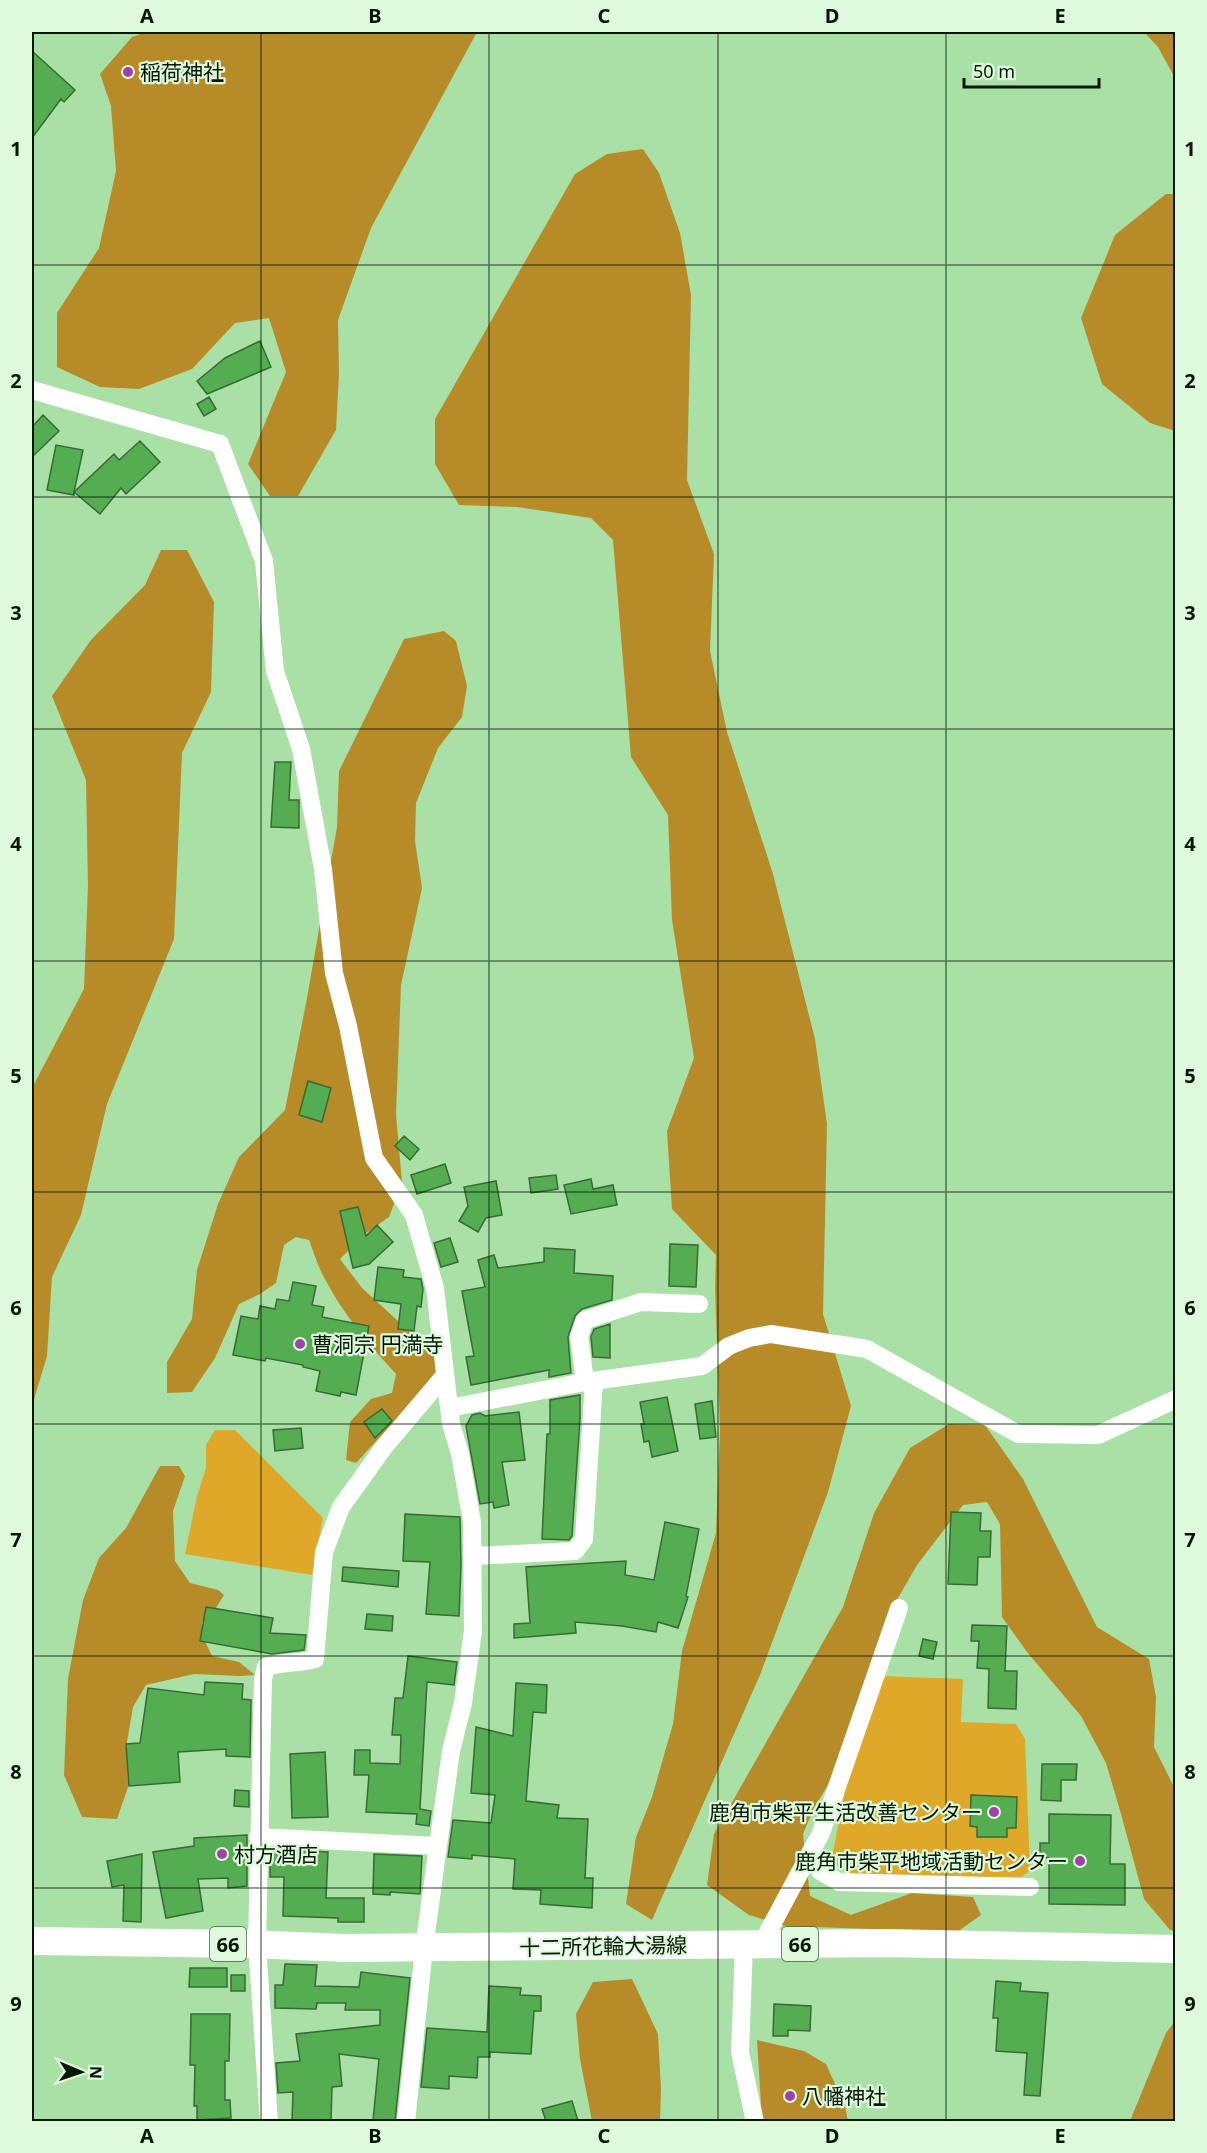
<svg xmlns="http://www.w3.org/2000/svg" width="1207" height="2153" font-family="'Noto Sans','Noto Sans JP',sans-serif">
  <rect width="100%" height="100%" fill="#a9e0a5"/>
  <path fill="#dfa828" d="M215,1430H235L323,1518L312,1575L185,1554L197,1496L206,1468V1445Z
    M879,1676L963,1679L961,1722L1016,1724L1025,1739L1030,1871L1021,1877L852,1876L831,1862L847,1781Z"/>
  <path fill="#b78b28" d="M146,32H477L371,228L338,320L339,373L336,430L298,496H270L248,464L286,372L269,318L235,323L192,369L139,389L100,387L57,367V313L99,248L116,171L111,106L100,74L132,37Z
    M1144,32H1175V78L1158,47Z
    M643,149L659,173L680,233L691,295L687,480L714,554L710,651L727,732L773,874L815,1039L827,1124L823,1314L851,1406L828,1492L760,1675L652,1920L626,1904L636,1837L652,1797L673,1724L682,1651L716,1533L720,1430L715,1288L716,1255L672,1209L667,1131L694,1058L672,920L668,815L631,757L613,540L591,518L517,507L459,505L435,464V419L575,174L607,154Z
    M1166,194H1176L1175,431L1150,423L1102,384L1081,318L1115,235Z
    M161,550H187L214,602L211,692L182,753L174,939L107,1104L81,1215L52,1277L47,1356L32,1406V1088L84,989L88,886L86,780L52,696L91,640L145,585Z
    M444,631L456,641L467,686L462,717L438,748L416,803L415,841L422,888L401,985L396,1114L402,1183L389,1217L365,1234L340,1259L362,1288L434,1354L437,1375L356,1463L346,1460L350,1422L371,1399L392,1393L396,1374C370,1346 343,1314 325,1279C318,1267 314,1253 309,1240L296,1237L284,1245L276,1283L260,1294L239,1304L215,1358L192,1392L167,1393V1362L192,1319L197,1270L218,1204L239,1157L285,1110L307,998L337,827L339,771L404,639Z
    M949,1424L985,1425L1023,1479L1097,1627L1149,1659L1156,1697L1154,1747L1175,1789V1931L1170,1930L1144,1899L1121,1814L1106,1763L1081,1716L1027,1652L1002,1617L1000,1524L987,1502L963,1505L917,1565L894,1605L853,1744L814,1808L803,1834L810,1896L851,1915L912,1893L973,1897L981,1915L957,1932L785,1926L749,1915L707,1885L714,1834L843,1607L874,1513L910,1448Z
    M160,1466H179L185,1476L173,1511L175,1561L190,1583L218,1590L224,1595L216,1608L202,1622V1635L212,1656L239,1662L255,1675L240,1676L194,1674L146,1685L133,1707L127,1742L128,1787L117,1819L82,1817L64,1775L68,1679L83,1600L99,1558L126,1528Z
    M632,1979L658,2034L661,2089L660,2121H592L580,2059L576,2014L593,1982Z
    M1175,2021V2121H1130L1166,2033Z
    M757,2040L804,2051L826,2064L845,2106L848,2121H762Z"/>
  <path fill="#55ad52" stroke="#386a36" stroke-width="1.5" d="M32,51L75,90L64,102L61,99L32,138Z
    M260,341L271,367L207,394L197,381L225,358Z
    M209,397L216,409L204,416L197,404Z
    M43,415L59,431L32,457V427Z
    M140,441L160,462L126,494L121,488L100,514L74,492V495L47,490L56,445L83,450L74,492L114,454L119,460Z
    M275,762H291L289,800H299V828L271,827Z
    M308,1081L331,1088L322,1122L299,1115Z
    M404,1136L419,1149L410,1160L395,1146Z
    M445,1164L451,1183L417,1194L411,1175Z
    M556,1175L558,1189L531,1193L529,1178Z
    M591,1179L593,1189L613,1185L617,1205L571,1214L564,1185Z
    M496,1181L502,1215L486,1218L478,1232L459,1221L468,1206L464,1187Z
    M358,1207L366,1236L377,1225L393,1242L369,1264L353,1268L340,1211Z
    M450,1238L458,1262L441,1267L434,1243Z
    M670,1244L698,1245L696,1287L669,1286Z
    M544,1248L575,1250L574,1273L613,1276L612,1300L582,1309L575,1316L568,1337L571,1373L549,1377V1370L471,1385L466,1357L474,1356L462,1291L485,1287L478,1260L494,1255L498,1268L544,1262Z
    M378,1267L404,1270L403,1277L421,1279L423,1289L421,1307L417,1306L414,1331L398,1329L401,1304L374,1300Z
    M293,1282L316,1286L312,1305L324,1307L322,1317L369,1326L356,1395L341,1392L340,1396L316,1391L320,1371L303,1367V1365L266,1358L265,1361L233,1355L241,1316L258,1319L260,1306L275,1309L277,1299L289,1301Z
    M610,1324V1358L593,1357L591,1337L594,1329Z
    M580,1395V1418L572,1536L569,1540L542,1539L547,1434H550V1400Z
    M667,1397L678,1451L652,1457L649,1441L644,1442L641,1424H644L640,1402Z
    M712,1401L716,1437L700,1439L695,1404Z
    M382,1409L392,1421L375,1438L364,1422Z
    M519,1412L525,1460L502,1462L509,1505L494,1508L493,1502L480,1504L466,1426L472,1415L480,1413L485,1416Z
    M301,1428L303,1448L275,1451L273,1430Z
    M951,1512L981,1513L980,1531H991L990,1557H978L977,1585L948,1584Z
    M405,1514L460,1517L461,1565L459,1616L426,1614L430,1562L403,1561Z
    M665,1522L699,1529L686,1596L688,1597L678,1628L658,1622L656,1632L622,1626L575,1622L576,1633L514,1638V1624L530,1623L526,1567L626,1561L625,1575L654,1580Z
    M343,1567L399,1571L398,1587L342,1581Z
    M206,1607L273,1618L270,1633L306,1635L304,1650L272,1654L200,1641Z
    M367,1614L393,1616L392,1631L365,1629Z
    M972,1625L1007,1626L1005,1671H1017L1016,1709L988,1708L989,1669L977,1668L979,1641H971Z
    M923,1639L937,1642L933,1659L919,1656Z
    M408,1656L457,1662L454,1685L427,1682L420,1809L431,1811L429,1826L416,1824L417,1814L366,1812L369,1775H354L355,1750H370V1763L400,1764L401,1735H392L395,1698H403Z
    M205,1682L243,1684L242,1699L251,1700L250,1757L226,1756V1749L178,1752L180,1782L129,1786L126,1744L140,1743L148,1688L204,1695Z
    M516,1683L547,1685L546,1713L533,1712L526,1801L559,1805L557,1818L588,1819L585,1878H593L592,1908L540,1904L541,1890L513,1889L515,1859L472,1855V1859L448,1857L453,1820L491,1823L495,1795L471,1793L476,1727L513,1736Z
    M325,1752L328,1817L292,1818L290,1754Z
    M1042,1764H1077L1076,1780H1061V1801L1041,1800Z
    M235,1790L249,1791V1807L234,1806Z
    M971,1795L1017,1797L1016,1828H1007V1837H977V1827L970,1826Z
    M1049,1814L1111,1815L1110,1864H1125V1905L1049,1904V1858L1040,1857V1843H1049Z
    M247,1835V1886L228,1888V1878L198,1879L203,1911L166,1918L153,1852L194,1846V1838Z
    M270,1849L328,1852L326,1898H364V1922H338V1918L283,1916L284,1877H270Z
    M142,1854L141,1922L123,1921L124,1885L112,1887L107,1861Z
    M374,1854L422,1856L420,1894L390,1892V1895L373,1894Z
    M285,1964L317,1965L315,1986L359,1987L361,1972L410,1978L395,2121H373L379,2059L339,2054L342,2086L332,2087L331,2121H292L293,2092L278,2093L276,2063L300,2061L296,2034L380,2025V2010H345L346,2003H317L316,2009L275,2008V1985H283Z
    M190,1968H227V1987H189Z
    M231,1975H245V1991H231Z
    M996,1981L1021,1983L1020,1991L1048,1993L1040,2096L1024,2095L1027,2053L996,2051L998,2018H993Z
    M489,1986L521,1988L520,1995L541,1996V2011H534L531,2054L490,2052V2057H478L477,2078L449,2076V2089L421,2087L427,2028L487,2032Z
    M774,2004L811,2006L810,2031L788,2030V2036H773Z
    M191,2014H230L229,2061H225V2100H230L231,2118L197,2120V2106H194L195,2065H190Z
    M572,2101L578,2121H546L542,2109Z"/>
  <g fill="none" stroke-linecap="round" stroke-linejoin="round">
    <path stroke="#fff" stroke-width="18" d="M32,390L220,444L264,561L275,671L301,749L323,869L334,973L348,1026L374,1158L414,1215L435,1288L451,1424L460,1454L472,1522L473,1631L463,1703L451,1751L438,1846L424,1948L406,2122
      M585,1382L579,1336L585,1320L641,1302L699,1304
      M449,1408L585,1382L702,1366L729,1346L749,1338L771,1334L867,1349L1018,1434L1098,1435L1176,1399
      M472,1556L575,1551L584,1539L594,1381
      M258,1837L438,1846
      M811,1851L820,1871L839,1882L1030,1887
      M744,1945L740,2052L755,2122
      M761,1945L821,1833L899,1608
      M269,2122L257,1944L263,1679L266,1667C284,1661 300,1664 315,1659L324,1552L341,1507L384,1447L445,1375"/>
    <path stroke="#fff" stroke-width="28" d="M32,1941L246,1944L346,1948L887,1943L1176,1949"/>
  </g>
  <path fill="none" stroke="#041703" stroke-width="1.5" stroke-opacity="0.55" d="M261,32V2122M489,32V2122M718,32V2122M946,32V2122M32,265H1176M32,497H1176M32,729H1176M32,961H1176M32,1192H1176M32,1424H1176M32,1656H1176M32,1888H1176"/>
  <g fill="#9e41aa" stroke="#def9db" stroke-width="2">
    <circle cx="128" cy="72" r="6"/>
    <circle cx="300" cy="1344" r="6"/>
    <circle cx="994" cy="1812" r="6"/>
    <circle cx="222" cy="1854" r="6"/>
    <circle cx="1080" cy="1861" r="6"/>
    <circle cx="790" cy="2096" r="6"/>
  </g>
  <g text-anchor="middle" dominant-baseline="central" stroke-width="4.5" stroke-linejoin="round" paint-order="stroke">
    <g fill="#def9db" stroke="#455b44" stroke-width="1.5">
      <rect x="210" y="1927" width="36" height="34" rx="4.5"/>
      <rect x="782" y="1927" width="36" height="34" rx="4.5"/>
    </g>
    <g font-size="20" font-weight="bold" fill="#041703">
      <text x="228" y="1944">66</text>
      <text x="800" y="1944">66</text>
    </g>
    <g font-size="21" fill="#041703" stroke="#def9db" text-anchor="start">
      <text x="140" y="72">稲荷神社</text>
      <text x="312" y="1344">曹洞宗 円満寺</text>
      <text x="982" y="1812" text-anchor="end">鹿角市柴平生活改善センター</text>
      <text x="234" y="1854">村方酒店</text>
      <text x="1068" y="1861" text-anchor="end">鹿角市柴平地域活動センター</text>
      <text x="802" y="2096">八幡神社</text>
    </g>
    <g font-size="21" fill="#041703" stroke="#def9db">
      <text transform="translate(603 1946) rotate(-1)">十二所花輪大湯線</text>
    </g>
  </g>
  <rect width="1207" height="2153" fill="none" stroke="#def9db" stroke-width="66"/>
  <g transform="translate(81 2072) rotate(92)" stroke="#def9db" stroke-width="4.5" paint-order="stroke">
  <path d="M0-4.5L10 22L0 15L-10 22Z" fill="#041703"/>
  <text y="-9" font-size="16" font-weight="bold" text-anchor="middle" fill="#041703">N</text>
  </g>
  <path d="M964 78v9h135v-9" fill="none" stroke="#041703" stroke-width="3"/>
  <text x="973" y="78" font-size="18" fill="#041703" stroke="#def9db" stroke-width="4.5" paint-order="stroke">50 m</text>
  <rect x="33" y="33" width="1141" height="2087" fill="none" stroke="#041703" stroke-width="2"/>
  <g font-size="20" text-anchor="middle" font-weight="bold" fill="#041703">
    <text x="147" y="23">A</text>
    <text x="375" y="23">B</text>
    <text x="604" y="23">C</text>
    <text x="832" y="23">D</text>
    <text x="1060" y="23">E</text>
    <text x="16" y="156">1</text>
    <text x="1190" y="156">1</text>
    <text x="16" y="388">2</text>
    <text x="1190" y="388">2</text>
    <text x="16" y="620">3</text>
    <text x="1190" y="620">3</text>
    <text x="16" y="851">4</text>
    <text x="1190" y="851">4</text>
    <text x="16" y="1083">5</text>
    <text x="1190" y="1083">5</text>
    <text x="16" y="1315">6</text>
    <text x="1190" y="1315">6</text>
    <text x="16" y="1547">7</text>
    <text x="1190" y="1547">7</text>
    <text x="16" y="1779">8</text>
    <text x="1190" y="1779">8</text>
    <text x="16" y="2011">9</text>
    <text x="1190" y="2011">9</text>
    <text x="147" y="2143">A</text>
    <text x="375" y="2143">B</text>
    <text x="604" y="2143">C</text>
    <text x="832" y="2143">D</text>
    <text x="1060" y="2143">E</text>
  </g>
</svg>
